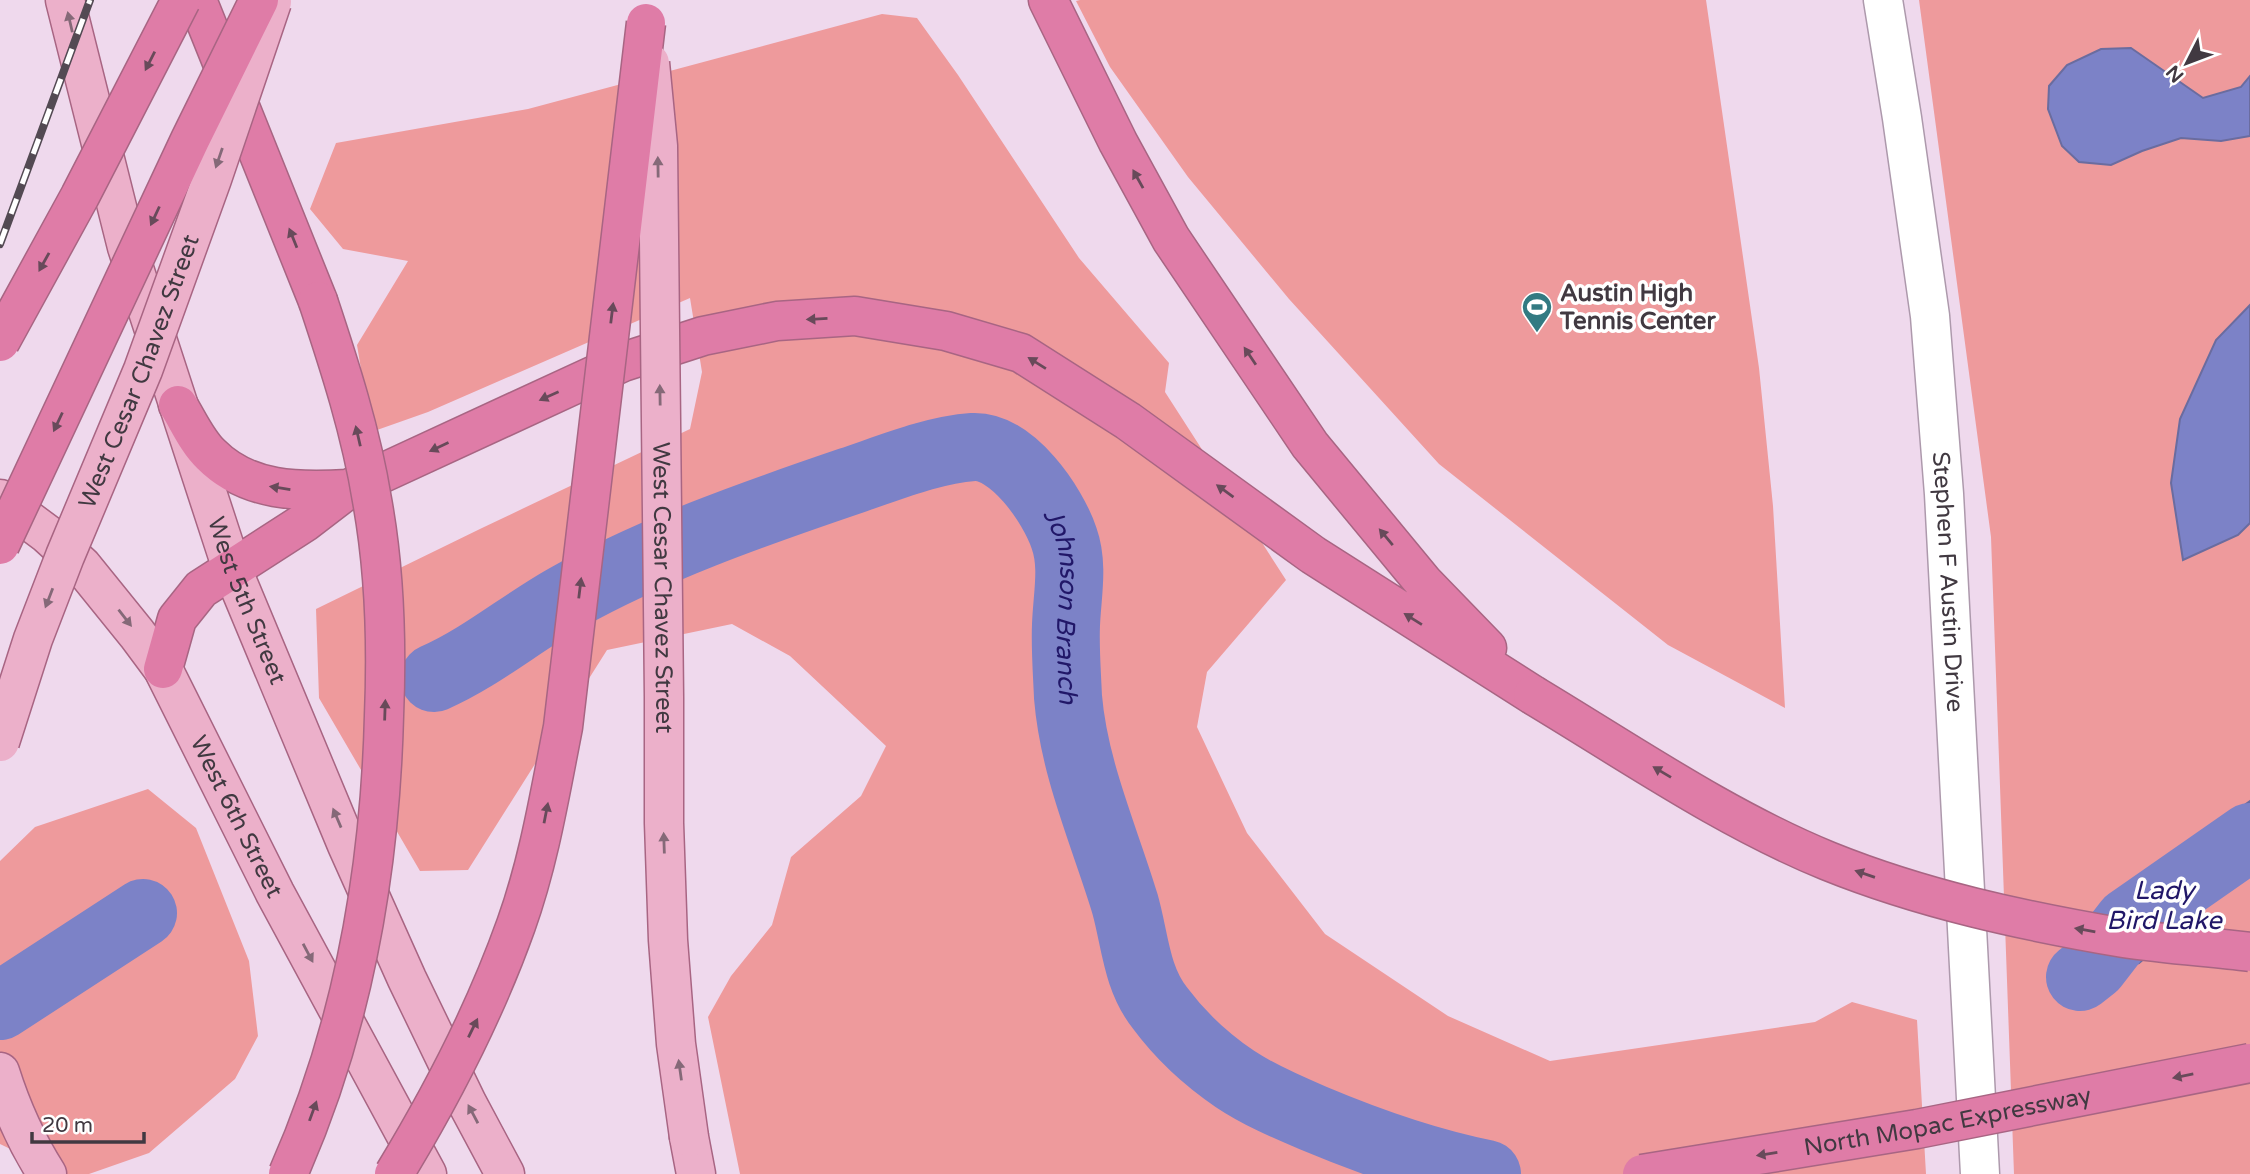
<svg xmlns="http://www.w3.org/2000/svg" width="2250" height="1174" font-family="'Varela Round',sans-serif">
  <rect width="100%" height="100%" fill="#efd9ed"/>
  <path fill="#ee9a9c" d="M1080,0H1706L1759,368L1773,506L1785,708L1668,645L1439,464L1289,299L1188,177L1110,67L1076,1Z
    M1919,0H2250V1174H2014L1991,537Z
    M882,14L917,18L958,75L1079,258L1169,363L1165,392L1286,580L1207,672L1197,727L1247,833L1325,934L1448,1016L1550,1061L1815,1022L1852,1002L1917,1020L1926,1174H740L708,1017L731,976L772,925L791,857L861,796L886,746L790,656L732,624L607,650L468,870L420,871L319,698L316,609L482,528L690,429L702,372L690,298L428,412L377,430L364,387L357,345L408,261L343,249L310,209L336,143L528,109Z
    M148,789L196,828L249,961L258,1036L235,1079L149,1153L89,1174H62L0,1144V861L35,827Z"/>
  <path fill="#7c82c7" stroke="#6a6c9f" stroke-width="2" d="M2131,48L2203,98L2241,87L2250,76V136L2221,141L2181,138L2142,151L2111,165L2079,162L2062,146L2048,109L2049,86L2067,65L2101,49Z
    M2250,305V523L2238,535L2183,560L2171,483L2180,419L2216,340Z
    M2250,801V868L2139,963L2096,975L2080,951C2133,897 2187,844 2250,801Z"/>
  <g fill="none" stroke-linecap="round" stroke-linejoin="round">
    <g stroke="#7c82c7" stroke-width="68">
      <path id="s1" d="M434,678C480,658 520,624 564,599C653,549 753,514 850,481C889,468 932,450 973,447C1012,445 1053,505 1064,538C1074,566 1067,596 1066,625C1065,649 1067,673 1068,697C1074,769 1104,835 1125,904C1135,939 1136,978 1160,1008C1180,1035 1207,1060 1235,1079C1259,1095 1287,1107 1313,1118C1370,1142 1427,1162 1487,1174"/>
      <path d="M2080,977L2094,966L2128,922L2250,837"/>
      <path d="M0,1006L143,913"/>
    </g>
    <g stroke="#ad99ac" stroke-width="41">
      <g id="minor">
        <path id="s2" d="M1883,0L1902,118L1930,316L1944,494L1980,1174"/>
      </g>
    </g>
    <g stroke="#a86583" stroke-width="41">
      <g id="major">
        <path id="s3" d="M65,0L127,247L232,569L347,845L407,979L467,1103L505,1174"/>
        <path id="s4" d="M0,499L47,534L82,566L137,634L163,669L275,893L427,1174"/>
        <path d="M0,1072C11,1107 27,1143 47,1174"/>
        <path d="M689,1137L696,1174"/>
      </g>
    </g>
    <g stroke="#a86583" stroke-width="41">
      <path id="highway" d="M197,0L318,301
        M1048,0L1118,142L1171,239L1310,445L1424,583L1487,648
        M178,405C188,421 197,442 211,455C248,492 299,492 348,489
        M163,669L177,619L201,589L305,522L348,489L623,362L703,336L777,321L855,316L946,331L1021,353L1128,421L1313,555L1533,695"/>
    </g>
    <use href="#minor" stroke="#fff" stroke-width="38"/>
    <use href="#major" stroke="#ecb0ca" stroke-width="38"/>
    <use href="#highway" stroke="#df7ca7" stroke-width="38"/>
    <g stroke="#534a53" stroke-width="8">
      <path id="rail" d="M0,244L90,0"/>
    </g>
    <use href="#rail" stroke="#fff" stroke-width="5" stroke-dasharray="16" stroke-linecap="butt"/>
    <g stroke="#a86583" stroke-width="41" stroke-linecap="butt">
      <g id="major-bridge">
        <path id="s5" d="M650,63L658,146L664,697V823L668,940L676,1044L689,1137"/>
        <path id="s6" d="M0,742L33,639L65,556L143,370L212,179L272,2"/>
      </g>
    </g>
    <g stroke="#a86583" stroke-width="41" stroke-linecap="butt">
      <g id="highway-bridge">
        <path d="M0,342L80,196L181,0"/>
        <path d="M0,545L190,140L259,0"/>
        <path d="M1533,695C1628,752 1725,819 1828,861C1922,899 2023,921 2124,938C2165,944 2208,947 2250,952"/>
        <path d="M288,1174C352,1030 380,874 384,716C387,644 385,571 372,500C361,432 340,367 318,301"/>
        <path d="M394,1174C442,1095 485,1012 516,925C539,861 550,793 563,727L646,23"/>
        <path id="s7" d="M1642,1174L1917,1129L2250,1063"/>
      </g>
    </g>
    <use href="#major-bridge" stroke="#ecb0ca" stroke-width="38"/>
    <use href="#highway-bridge" stroke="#df7ca7" stroke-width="38"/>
  </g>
  <defs><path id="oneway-solid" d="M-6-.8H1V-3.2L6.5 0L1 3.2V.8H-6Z" transform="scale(1.75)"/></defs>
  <g fill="#856978">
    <use href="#oneway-solid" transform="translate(70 22) rotate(-103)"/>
    <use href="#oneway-solid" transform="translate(219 158) rotate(109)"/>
    <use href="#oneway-solid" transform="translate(658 167) rotate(-91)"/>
    <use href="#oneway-solid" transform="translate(660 395) rotate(-91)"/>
    <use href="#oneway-solid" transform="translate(49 598) rotate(111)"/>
    <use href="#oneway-solid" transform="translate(125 618) rotate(52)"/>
    <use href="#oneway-solid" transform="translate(337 818) rotate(-113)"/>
    <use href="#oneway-solid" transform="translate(664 843) rotate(-92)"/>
    <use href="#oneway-solid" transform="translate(308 953) rotate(62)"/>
    <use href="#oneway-solid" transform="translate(680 1070) rotate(-98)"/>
    <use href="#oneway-solid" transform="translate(473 1114) rotate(-118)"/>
  </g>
  <g fill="#684a5a">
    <use href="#oneway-solid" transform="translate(150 61) rotate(117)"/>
    <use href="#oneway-solid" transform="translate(1138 179) rotate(-119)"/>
    <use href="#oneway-solid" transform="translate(155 216) rotate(115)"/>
    <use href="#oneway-solid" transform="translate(293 238) rotate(-112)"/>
    <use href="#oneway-solid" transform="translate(44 262) rotate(119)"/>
    <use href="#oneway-solid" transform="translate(612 313) rotate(-83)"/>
    <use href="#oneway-solid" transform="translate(817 319) rotate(177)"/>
    <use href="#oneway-solid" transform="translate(1250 356) rotate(-124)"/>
    <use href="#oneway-solid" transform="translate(1037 363) rotate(-148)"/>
    <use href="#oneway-solid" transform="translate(549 396) rotate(156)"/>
    <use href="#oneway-solid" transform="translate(58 422) rotate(115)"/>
    <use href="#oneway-solid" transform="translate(358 436) rotate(-103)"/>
    <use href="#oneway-solid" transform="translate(439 447) rotate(155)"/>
    <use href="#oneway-solid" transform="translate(280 488) rotate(-171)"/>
    <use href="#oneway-solid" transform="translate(1225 491) rotate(-144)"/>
    <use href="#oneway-solid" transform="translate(1386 537) rotate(-130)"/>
    <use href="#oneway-solid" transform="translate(580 588) rotate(-83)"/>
    <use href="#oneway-solid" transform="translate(1413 619) rotate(-148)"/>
    <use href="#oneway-solid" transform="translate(385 710) rotate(-88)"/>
    <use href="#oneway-solid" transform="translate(1662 772) rotate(-149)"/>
    <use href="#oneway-solid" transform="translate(546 813) rotate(-79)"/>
    <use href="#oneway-solid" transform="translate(1865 874) rotate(-161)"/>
    <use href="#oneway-solid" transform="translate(2085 930) rotate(-170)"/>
    <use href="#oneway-solid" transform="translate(473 1028) rotate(-64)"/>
    <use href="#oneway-solid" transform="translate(2183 1076) rotate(169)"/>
    <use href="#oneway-solid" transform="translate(313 1111) rotate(-70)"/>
    <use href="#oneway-solid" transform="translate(1767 1154) rotate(171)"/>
  </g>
  <defs>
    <g id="stadium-pin" transform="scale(1.575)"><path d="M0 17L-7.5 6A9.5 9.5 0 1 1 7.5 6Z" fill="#327a82" stroke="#fff"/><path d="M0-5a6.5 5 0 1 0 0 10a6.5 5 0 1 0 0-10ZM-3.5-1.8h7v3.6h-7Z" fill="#fff"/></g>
  </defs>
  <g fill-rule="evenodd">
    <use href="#stadium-pin" x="1537" y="307"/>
  </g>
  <g text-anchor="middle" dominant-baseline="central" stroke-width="7" stroke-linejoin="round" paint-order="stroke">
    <g font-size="24" font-weight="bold" fill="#413941" stroke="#fff" text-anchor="start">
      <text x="1560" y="293">Austin High<tspan x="1560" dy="28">Tennis Center</tspan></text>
    </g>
    <g font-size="24" fill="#413941" stroke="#fff">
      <text stroke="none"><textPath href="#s6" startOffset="396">West Cesar Chavez Street</textPath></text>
      <text stroke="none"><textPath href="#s2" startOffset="586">Stephen F Austin Drive</textPath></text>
      <text stroke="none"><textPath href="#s5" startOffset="525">West Cesar Chavez Street</textPath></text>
      <text stroke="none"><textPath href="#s3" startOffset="628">West 5th Street</textPath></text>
      <text stroke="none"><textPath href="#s4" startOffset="402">West 6th Street</textPath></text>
      <text stroke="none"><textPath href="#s7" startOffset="310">North Mopac Expressway</textPath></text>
    </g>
    <g font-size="26" font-style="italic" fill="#211768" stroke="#fff">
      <text stroke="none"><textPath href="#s1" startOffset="793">Johnson Branch</textPath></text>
      <text x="2164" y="890">Lady<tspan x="2164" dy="30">Bird Lake</tspan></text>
    </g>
  </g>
  <g transform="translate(2187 63) rotate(228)" stroke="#ffffff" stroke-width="5" paint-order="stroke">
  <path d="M0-5L12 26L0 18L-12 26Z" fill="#413941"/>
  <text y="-10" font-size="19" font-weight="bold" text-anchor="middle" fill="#413941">N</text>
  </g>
  <path d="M32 1132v10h112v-10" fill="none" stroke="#413941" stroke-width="3.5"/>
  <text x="42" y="1132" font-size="21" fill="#413941" stroke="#ffffff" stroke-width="5" paint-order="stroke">20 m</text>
</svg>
